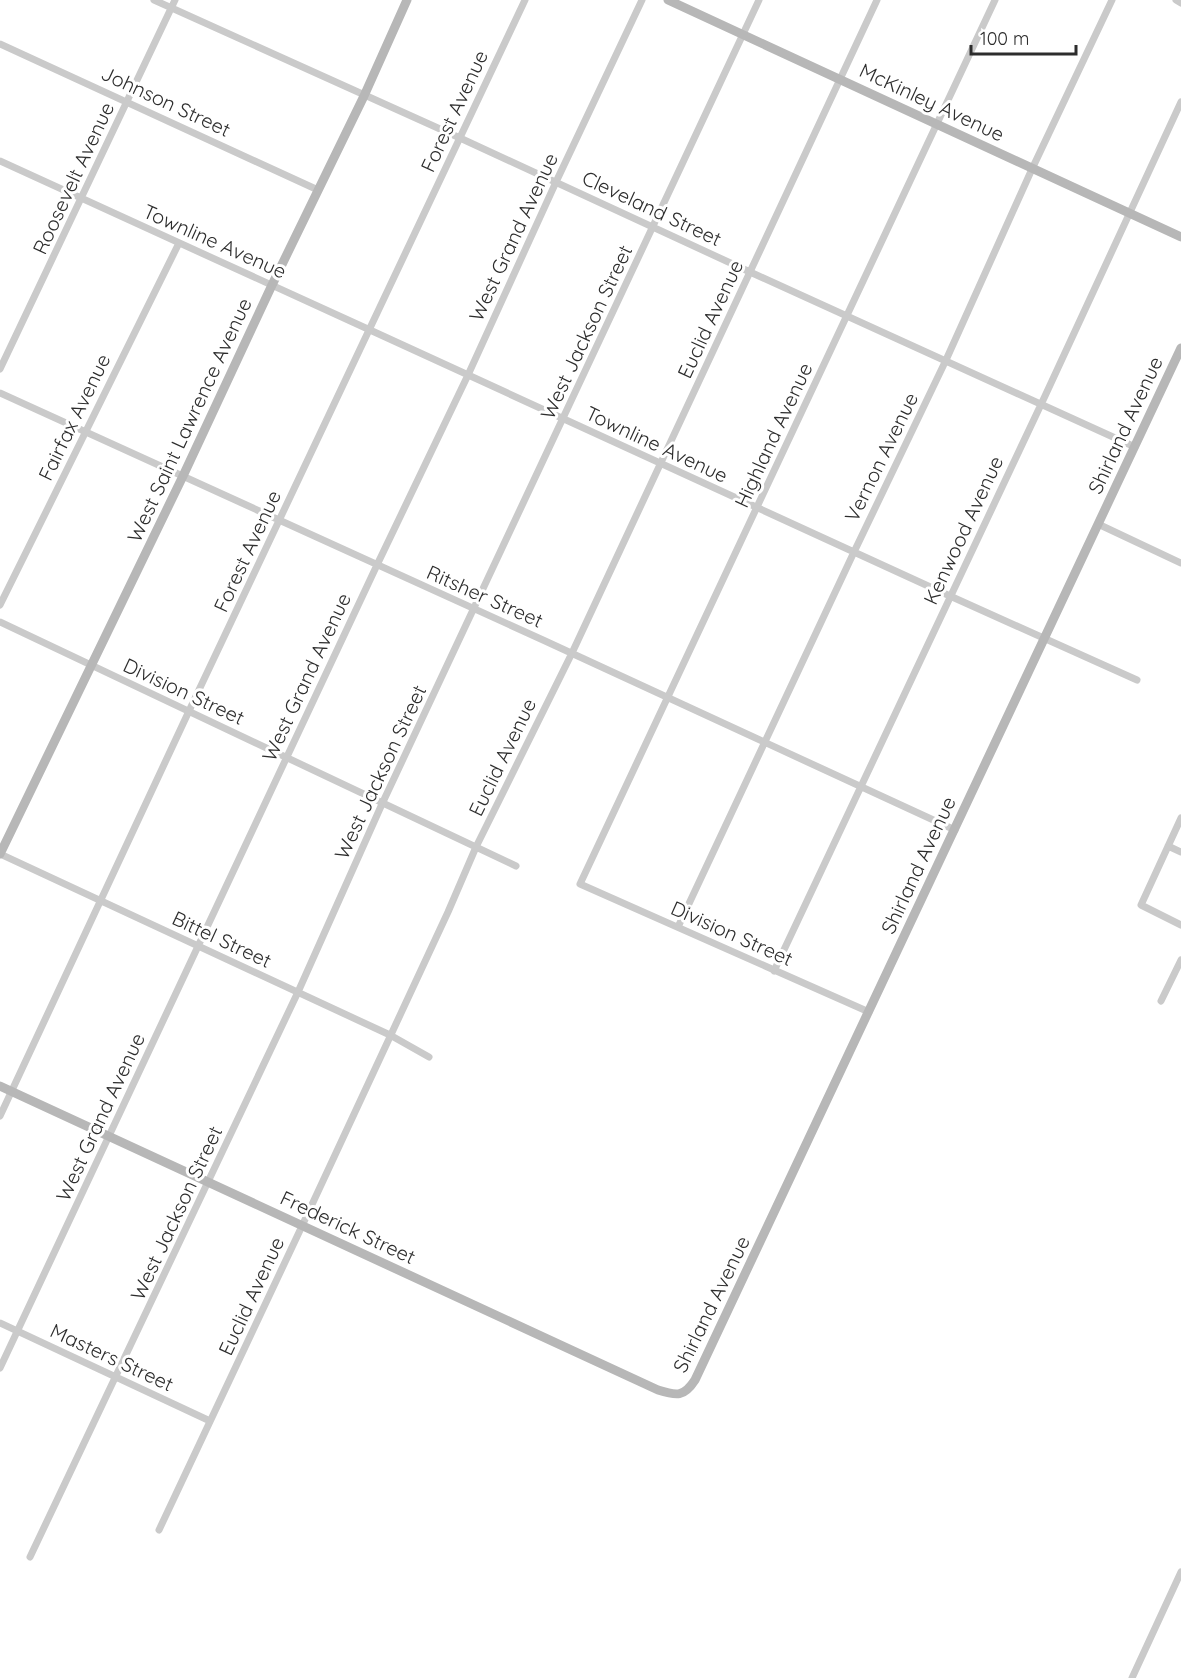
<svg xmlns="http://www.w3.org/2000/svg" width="1181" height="1678" font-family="Quicksand,sans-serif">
  <rect width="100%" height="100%" fill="#fff"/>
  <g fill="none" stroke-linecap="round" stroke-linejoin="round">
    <path stroke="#cacaca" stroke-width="7" d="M154,0L460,138L750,272L1135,447
      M1176,0L1181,3
      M0,44L318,190
      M0,161L370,330L950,596L1137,680
      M0,369L175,0
      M0,393L543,640L955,830
      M1098,524L1181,563
      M0,605L179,243
      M0,622L516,866
      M1181,818L1141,905L1181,925
      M1168,846L1181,852
      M0,854L390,1035L429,1057
      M678,927L854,552L946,360L1032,169L1112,0
      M774,971L1045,396L1181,102
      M1161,1001L1181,960
      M869,1012L580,884L995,0
      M0,1116L189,711L525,0
      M0,1323L210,1421
      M0,1368L377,565L468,375L556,182L642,0
      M159,1530L302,1226L448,912L476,847L572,653L877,0
      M30,1557L298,992L382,804L759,0
      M1132,1678L1181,1572"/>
    <path stroke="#b7b7b7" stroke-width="9" d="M668,0L1181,237
      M0,854L183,476L272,285L364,96L407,0
      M0,1086L658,1390C677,1396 684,1397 695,1380L1181,348"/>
  </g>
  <g text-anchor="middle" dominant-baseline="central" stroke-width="6" stroke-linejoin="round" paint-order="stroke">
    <g font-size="20" fill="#2d2d2d" stroke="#fff">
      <text transform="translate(166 101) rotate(25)">Johnson Street</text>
      <text transform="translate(932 102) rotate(25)">McKinley Avenue</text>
      <text transform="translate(454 111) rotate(-65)">Forest Avenue</text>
      <text transform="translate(73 178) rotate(-65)">Roosevelt Avenue</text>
      <text transform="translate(652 208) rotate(25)">Cleveland Street</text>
      <text transform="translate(513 237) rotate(-65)">West Grand Avenue</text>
      <text transform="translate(215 241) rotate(24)">Townline Avenue</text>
      <text transform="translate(710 319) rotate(-65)">Euclid Avenue</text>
      <text transform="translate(586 332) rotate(-65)">West Jackson Street</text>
      <text transform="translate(74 417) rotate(-64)">Fairfax Avenue</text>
      <text transform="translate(189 420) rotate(-65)">West Saint Lawrence Avenue</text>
      <text transform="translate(1125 425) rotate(-65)">Shirland Avenue</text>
      <text transform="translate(773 435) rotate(-65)">Highland Avenue</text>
      <text transform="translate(657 444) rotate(25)">Townline Avenue</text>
      <text transform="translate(881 457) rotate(-64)">Vernon Avenue</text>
      <text transform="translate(963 530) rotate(-65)">Kenwood Avenue</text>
      <text transform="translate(247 551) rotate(-65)">Forest Avenue</text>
      <text transform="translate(485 596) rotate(24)">Ritsher Street</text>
      <text transform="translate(306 677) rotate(-65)">West Grand Avenue</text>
      <text transform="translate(184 691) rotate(25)">Division Street</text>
      <text transform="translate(502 757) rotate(-64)">Euclid Avenue</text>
      <text transform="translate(380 772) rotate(-65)">West Jackson Street</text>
      <text transform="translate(918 865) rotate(-65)">Shirland Avenue</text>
      <text transform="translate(732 933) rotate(24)">Division Street</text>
      <text transform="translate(222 939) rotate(25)">Bittel Street</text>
      <text transform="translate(100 1117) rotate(-65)">West Grand Avenue</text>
      <text transform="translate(176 1213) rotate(-65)">West Jackson Street</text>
      <text transform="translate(348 1227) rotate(25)">Frederick Street</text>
      <text transform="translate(251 1296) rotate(-65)">Euclid Avenue</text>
      <text transform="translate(711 1304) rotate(-64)">Shirland Avenue</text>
      <text transform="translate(112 1357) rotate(25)">Masters Street</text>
    </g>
  </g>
  <path d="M971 45v9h105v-9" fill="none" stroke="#2d2d2d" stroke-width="3"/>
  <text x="980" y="45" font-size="18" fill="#2d2d2d" stroke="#ffffff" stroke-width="4.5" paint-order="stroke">100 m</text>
</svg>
